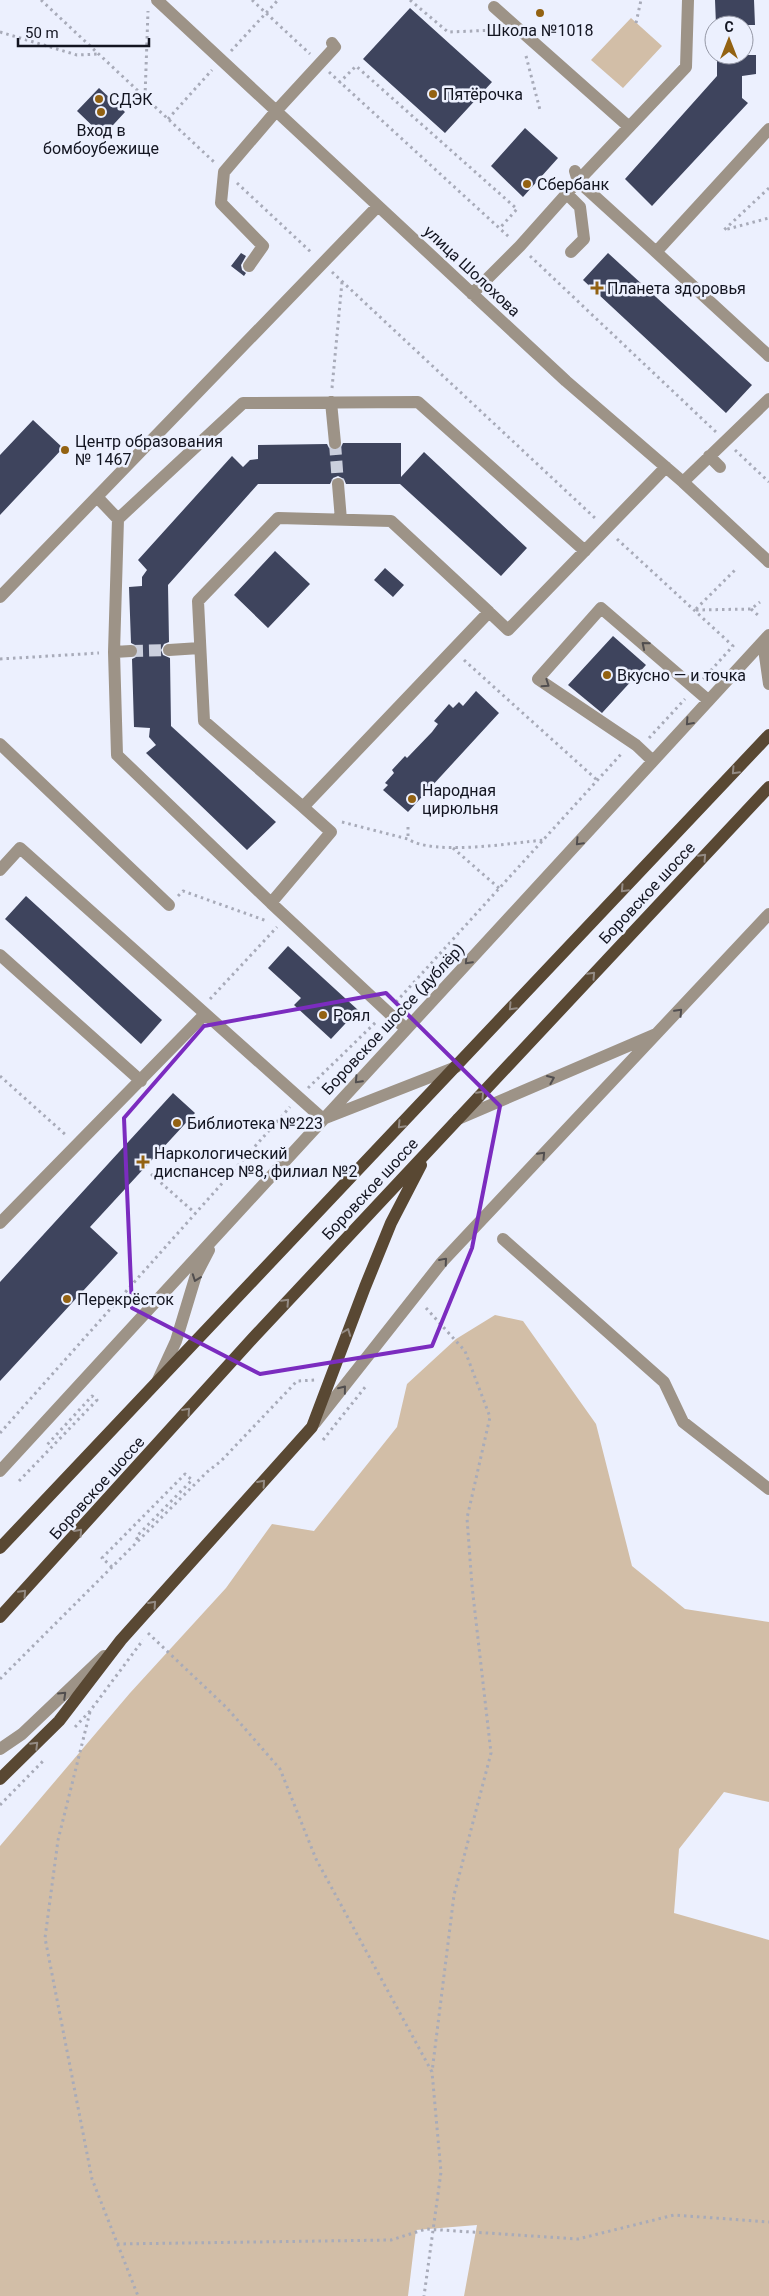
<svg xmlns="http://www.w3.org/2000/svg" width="769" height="2296" font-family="Roboto,sans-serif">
  <rect width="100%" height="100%" fill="#ecf0fe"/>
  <path fill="#d2bea7" d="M631,18L662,46L623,88L591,60Z
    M495,1315L523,1321L596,1424L632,1566L685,1609L769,1622V1802L724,1792L679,1849L674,1913L769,1940V2296H464L477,2225L416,2230L408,2296H0V1846L130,1693L226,1588L272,1524L314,1531L397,1427L407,1384L456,1339Z"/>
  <path fill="#3e445d" d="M715,0H754L755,25H716Z
    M410,8L492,82L445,133L363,59Z
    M717,55H756V74L742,76V98L748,103L652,206L625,179L717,76Z
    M99,88L125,112L103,136L77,111Z
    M525,128L558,158L523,197L491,166Z
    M241,253L246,256L241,265L242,270L246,273L244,276L231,266Z
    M608,253L752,385L726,413L583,280Z
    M33,420L63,448L0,515V455Z
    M343,443H401V477L424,452L527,548L501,576L400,484H346L344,479L338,476L333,478L330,484H258L168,585L169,642L164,644L161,650L163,655L170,658L171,726L276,822L247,850L146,753L156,745L149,737L150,728L134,727L132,659L136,657L139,651L137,646L131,643L129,587L142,586V577L147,570L138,560L232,456L243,467L250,460L258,459V445L327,444L329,448L335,451L340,449Z
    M275,551L310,584L268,628L234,595Z
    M385,568L404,585L393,597L374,580Z
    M613,636L646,665L602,713L568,685Z
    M476,691L499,713L408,812L383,790L388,785L385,783L394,773L392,770L405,756L407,758L432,732L438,724L434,721L449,704L453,708L459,702L463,706Z
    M26,896L162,1020L141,1044L5,919Z
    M288,946L358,1010L331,1039L294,1005L301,998L268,968Z
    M173,1093L195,1113L90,1227L118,1253L0,1381V1282Z"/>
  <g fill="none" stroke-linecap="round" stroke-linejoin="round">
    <path stroke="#cbcfdd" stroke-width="12" stroke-dasharray="12 6" stroke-linecap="butt" d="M335,443L338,484
      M131,651L169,650"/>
    <path stroke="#a8abb9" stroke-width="3" stroke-dasharray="2.5 4" stroke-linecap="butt" d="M41,0L214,162
      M252,0L310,54
      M410,0L448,32L498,30
      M636,23L641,0
      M0,32L77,55L99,54
      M231,51L278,0
      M526,56L540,110
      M329,72L509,237
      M339,83L356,66L517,209L499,229
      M145,97L148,11
      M168,119L212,70
      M237,183L313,254
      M769,188L724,230L769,218
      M530,256L716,432
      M332,272L596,519
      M332,388L342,282
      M735,450L769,482
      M617,539L733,646L703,679
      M696,609L735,570
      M751,609L759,616
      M696,610L751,609L760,602
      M0,659L99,653
      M464,660L597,780
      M649,738L685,699
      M342,822L408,839C433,856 512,843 544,840
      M408,827V839
      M453,848L500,889
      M178,896L183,891L267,921
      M210,999L277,927
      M396,1002L623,752
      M0,1076L67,1136
      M308,1088L377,1021
      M151,1174L195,1213
      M426,1308L465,1351L490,1417L467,1518L472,1586L491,1753L454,1895L432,2072
      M0,1433L290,1107
      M323,1440L366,1386
      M19,1481L97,1400L92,1396L46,1446
      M112,1567L102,1558L185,1474L192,1480L136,1537L138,1540
      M148,1633L227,1708L280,1769L316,1859L432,2072L441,2172L424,2296
      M0,1679L207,1472L221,1461L297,1381L315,1380
      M90,1712L58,1840L45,1938L92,2179L138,2296
      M75,1727L90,1711L143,1640
      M0,1805L45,1759
      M117,2244L391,2240L426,2229L578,2239L674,2215L769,2222"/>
    <path stroke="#9d9387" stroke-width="12" d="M157,0L566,381L683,482L769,562
      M494,7L628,126
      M769,129L656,252L769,356
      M575,171L578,181L686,67L688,0
      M567,194L580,207L584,239L571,252
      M249,266L263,246L221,203L224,172L277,110L335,47L332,43
      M472,294L520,246L578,181L656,252
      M331,402L335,443
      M709,456L720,467
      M683,482L769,399
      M338,484L341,520
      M97,497L118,519L114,652L117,755L271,903
      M118,519L243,403L418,402L585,551
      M0,597L378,206
      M763,642L769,684
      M169,650L200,648
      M114,652L131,651
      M0,744L169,905
      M653,761L636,745L538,679L601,608L708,700
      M303,807L204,721L198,601L278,518L391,521L489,612
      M0,870L20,848L323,1119L456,1067
      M0,955L141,1081
      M406,1029L271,903L331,832L303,807L489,612L508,630L666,467
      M458,1119L656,1034
      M0,1223L205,1014
      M503,1239L664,1382L683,1422L769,1489
      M158,1380L176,1341L196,1275L209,1250
      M315,1423L442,1262L769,914
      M0,1471L769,635
      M0,1749L22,1734L104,1656"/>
    <path stroke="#594833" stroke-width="12" d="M0,1548L769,735
      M0,1617L253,1338L769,787
      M0,1779L59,1721L121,1640L312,1427L365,1287L391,1223L421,1165"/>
  </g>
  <defs><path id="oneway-chevron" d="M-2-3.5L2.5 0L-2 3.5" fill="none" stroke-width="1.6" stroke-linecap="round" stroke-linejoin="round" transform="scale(1.25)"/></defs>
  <g stroke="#514e4f">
    <use href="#oneway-chevron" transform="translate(645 645) rotate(-140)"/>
    <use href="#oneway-chevron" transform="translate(546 684) rotate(34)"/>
    <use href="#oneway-chevron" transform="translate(689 722) rotate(132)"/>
    <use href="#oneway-chevron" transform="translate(579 842) rotate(133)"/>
    <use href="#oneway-chevron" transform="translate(468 961) rotate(133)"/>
    <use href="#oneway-chevron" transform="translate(679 1012) rotate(-47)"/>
    <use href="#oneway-chevron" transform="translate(551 1079) rotate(-23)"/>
    <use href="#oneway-chevron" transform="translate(358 1080) rotate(133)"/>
    <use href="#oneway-chevron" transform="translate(542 1155) rotate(-46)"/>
    <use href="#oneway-chevron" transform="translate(444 1261) rotate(-49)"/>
    <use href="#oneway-chevron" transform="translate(196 1278) rotate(110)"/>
    <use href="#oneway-chevron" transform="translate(343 1389) rotate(-51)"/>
    <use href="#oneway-chevron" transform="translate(63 1695) rotate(-44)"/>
  </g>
  <g stroke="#948b84">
    <use href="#oneway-chevron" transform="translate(735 771) rotate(133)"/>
    <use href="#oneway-chevron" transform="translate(703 857) rotate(-47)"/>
    <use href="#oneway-chevron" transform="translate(624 889) rotate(133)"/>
    <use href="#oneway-chevron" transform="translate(592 975) rotate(-47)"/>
    <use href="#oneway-chevron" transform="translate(512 1007) rotate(133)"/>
    <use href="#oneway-chevron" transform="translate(481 1094) rotate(-47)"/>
    <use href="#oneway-chevron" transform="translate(401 1125) rotate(133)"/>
    <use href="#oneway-chevron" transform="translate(286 1302) rotate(-47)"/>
    <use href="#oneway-chevron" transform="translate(347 1332) rotate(-69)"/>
    <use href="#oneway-chevron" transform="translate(187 1411) rotate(-48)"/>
    <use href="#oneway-chevron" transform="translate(262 1483) rotate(-48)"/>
    <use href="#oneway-chevron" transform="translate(79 1532) rotate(-48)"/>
    <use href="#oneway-chevron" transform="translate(23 1593) rotate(-47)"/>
    <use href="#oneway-chevron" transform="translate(153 1604) rotate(-48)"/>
    <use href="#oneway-chevron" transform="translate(35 1745) rotate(-45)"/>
  </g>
  <path fill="none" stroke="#7b2cbf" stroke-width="4" stroke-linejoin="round" d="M386,993L500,1106L472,1248L432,1346L260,1374L132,1308L124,1118L204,1026Z"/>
  <g fill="#936212" stroke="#ecf0fe" stroke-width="2">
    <circle cx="540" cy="13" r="5"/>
    <circle cx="433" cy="94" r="5"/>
    <circle cx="99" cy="99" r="5"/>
    <circle cx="101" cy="112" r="5"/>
    <circle cx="527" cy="184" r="5"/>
    <path d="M594.5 280.5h5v5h5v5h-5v5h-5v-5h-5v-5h5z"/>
    <circle cx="65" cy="450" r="5"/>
    <circle cx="607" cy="675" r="5"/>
    <circle cx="412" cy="799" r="5"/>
    <circle cx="323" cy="1015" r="5"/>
    <circle cx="177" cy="1123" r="5"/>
    <path d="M140.5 1154.5h5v5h5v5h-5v5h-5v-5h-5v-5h5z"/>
    <circle cx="67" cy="1299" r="5"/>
  </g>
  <g text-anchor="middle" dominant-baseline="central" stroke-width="5" stroke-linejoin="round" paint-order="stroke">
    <g font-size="16" fill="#131521" stroke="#ecf0fe" text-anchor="start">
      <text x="540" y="30" text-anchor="middle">Школа №1018</text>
      <text x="443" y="94">Пятёрочка</text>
      <text x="109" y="99">СДЭК</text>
      <text x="101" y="130" text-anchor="middle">Вход в<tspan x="101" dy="18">бомбоубежище</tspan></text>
      <text x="537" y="184">Сбербанк</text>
      <text x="607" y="288">Планета здоровья</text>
      <text x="75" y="441">Центр образования<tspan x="75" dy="18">№ 1467</tspan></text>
      <text x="617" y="675">Вкусно — и точка</text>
      <text x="422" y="790">Народная<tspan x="422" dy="18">цирюльня</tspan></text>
      <text x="333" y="1015">Роял</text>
      <text x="187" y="1123">Библиотека №223</text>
      <text x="154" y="1153">Наркологический<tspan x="154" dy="18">диспансер №8, филиал №2</tspan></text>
      <text x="77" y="1299">Перекрёсток</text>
    </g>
    <g font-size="16" fill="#131521" stroke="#ecf0fe">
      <text transform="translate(472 271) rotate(43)">улица Шолохова</text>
      <text transform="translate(647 893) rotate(-47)">Боровское шоссе</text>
      <text transform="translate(393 1019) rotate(-47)">Боровское шоссе (дублёр)</text>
      <text transform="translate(370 1189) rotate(-47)">Боровское шоссе</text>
      <text transform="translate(97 1488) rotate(-48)">Боровское шоссе</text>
    </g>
  </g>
  <g transform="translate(729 40)"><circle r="24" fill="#ecf0fe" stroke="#9598a6"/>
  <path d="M0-4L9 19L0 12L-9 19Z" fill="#936212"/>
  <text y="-8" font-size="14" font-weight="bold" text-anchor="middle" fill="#131521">С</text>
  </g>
  <path d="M18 38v8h131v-8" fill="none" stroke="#131521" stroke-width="2.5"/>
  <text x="25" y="38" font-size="15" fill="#131521" stroke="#ecf0fe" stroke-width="4" paint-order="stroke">50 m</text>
</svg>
